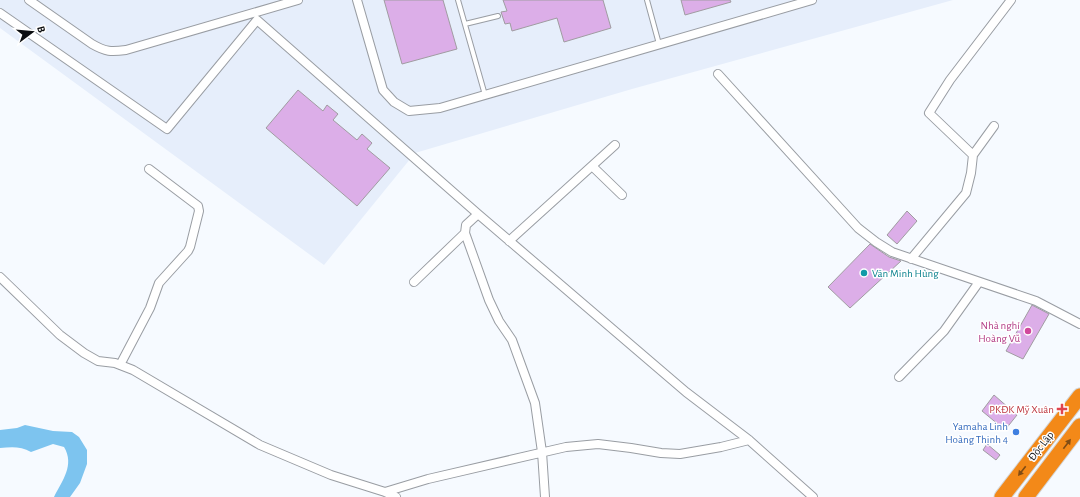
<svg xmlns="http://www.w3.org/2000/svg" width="1080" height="497" font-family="'Alegreya Sans',sans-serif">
  <rect width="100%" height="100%" fill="#f6faff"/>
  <path fill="#e6eefb" d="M0,0H953L632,89L415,153L324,265L0,28Z"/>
  <path fill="#7dc4ef" d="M25,425L53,431L72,432L79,437L87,450V464L80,483L70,497H54C62,481 75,465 64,447L53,444L31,452C21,446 11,447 0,448V430L17,428Z"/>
  <path fill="#dcaee8" stroke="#a09ca1" d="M384,0H443L457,49L402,64Z
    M503,0H603L611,28L564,42L557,18L512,31L510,23L505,24L501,12L507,11Z
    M681,0H730L731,2L685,15Z
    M298,90L323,111L327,105L338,114L333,120L357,140L362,134L372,143L367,149L390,168L357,206L266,128Z
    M907,211L917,221L897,244L887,235Z
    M870,244L889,257L901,261L850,308L828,287Z
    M1032,305L1049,314L1023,359L1006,351Z
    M994,395L1017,415L1005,430L982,411Z
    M987,444L1000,455L996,460L983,450Z"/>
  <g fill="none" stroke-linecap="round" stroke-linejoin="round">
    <g stroke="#999da3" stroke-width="6">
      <path id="lane" d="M458,0L485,95
        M647,0L659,44
        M465,24L498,16"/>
    </g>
    <g stroke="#999da3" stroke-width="10">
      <path id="street" d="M29,0L92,44C106,52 111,52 126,50L298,0
        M357,0L383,90L394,102L409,111L440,108L812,0
        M0,13L167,129L257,20L478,214L686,392L749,440L813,497
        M718,74L858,228L876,242L892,252L1036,301L1080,324
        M973,155L929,113L950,80L1011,0
        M592,166L622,195
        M478,214L466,225L465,233L489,300L499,321L512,340L535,403L542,452L545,497
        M509,241L615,145
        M911,259L966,193L971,173L973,155L994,126
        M0,277L60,335L84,353L98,361L115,363L133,370L260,445L331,475L385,492L428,479L566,447L598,444L631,448L661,453L680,454L721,447L749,440
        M414,282L465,233
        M120,365L150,308L159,283L188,251L190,247L199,211L198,206L194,203L149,169
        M899,377L944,331L979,282
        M385,492L396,497"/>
    </g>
    <g stroke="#d3d4d4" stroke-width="17">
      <path id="highway" d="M1002,497L1080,396
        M1026,497L1080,426"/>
    </g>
    <use href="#lane" stroke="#fff" stroke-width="4"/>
    <use href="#street" stroke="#fff" stroke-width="8"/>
    <use href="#highway" stroke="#f38918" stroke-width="15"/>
  </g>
  <defs><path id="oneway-solid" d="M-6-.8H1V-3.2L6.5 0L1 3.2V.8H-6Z"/></defs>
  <g fill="#804c14">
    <use href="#oneway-solid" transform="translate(1067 444) rotate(-53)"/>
    <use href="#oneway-solid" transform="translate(1022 471) rotate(128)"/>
  </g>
  <circle fill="#0f9aa8" stroke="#fff" stroke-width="1.5" cx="864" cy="273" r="4"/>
  <circle fill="#d1479c" stroke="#fff" stroke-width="1.5" cx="1028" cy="331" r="4"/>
  <path fill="#e0444e" stroke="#fff" stroke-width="1.5" d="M1060 403h4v4h4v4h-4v4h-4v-4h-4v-4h4z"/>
  <circle fill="#3f7fe0" stroke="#fff" stroke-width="1.5" cx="1016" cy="432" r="4"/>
  <g text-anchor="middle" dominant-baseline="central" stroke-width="3" stroke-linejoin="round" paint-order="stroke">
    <g font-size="11" fill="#0d838f" stroke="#fff" text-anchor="start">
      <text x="872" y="273">Văn Minh Hùng</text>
    </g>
    <g font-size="11" fill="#b23c85" stroke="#fff" text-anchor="end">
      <text x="1020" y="325">Nhà nghỉ<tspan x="1020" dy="13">Hoàng Vũ</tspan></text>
    </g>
    <g font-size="11" fill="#be3a42" stroke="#fff" text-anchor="end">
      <text x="1054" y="409">PKĐK Mỹ Xuân</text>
    </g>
    <g font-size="11" fill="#366cbe" stroke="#fff" text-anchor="end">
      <text x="1008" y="426">Yamaha Linh<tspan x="1008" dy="13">Hoàng Thịnh 4</tspan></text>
    </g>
    <g font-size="11" fill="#0c0e10" stroke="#fff">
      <text transform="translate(1041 446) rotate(-52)">Độc Lập</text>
    </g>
  </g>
  <g transform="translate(32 32) rotate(74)" stroke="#ffffff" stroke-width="3" paint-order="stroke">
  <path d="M0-3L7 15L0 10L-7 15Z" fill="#0c0e10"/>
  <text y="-6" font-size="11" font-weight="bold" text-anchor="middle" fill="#0c0e10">B</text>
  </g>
</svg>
